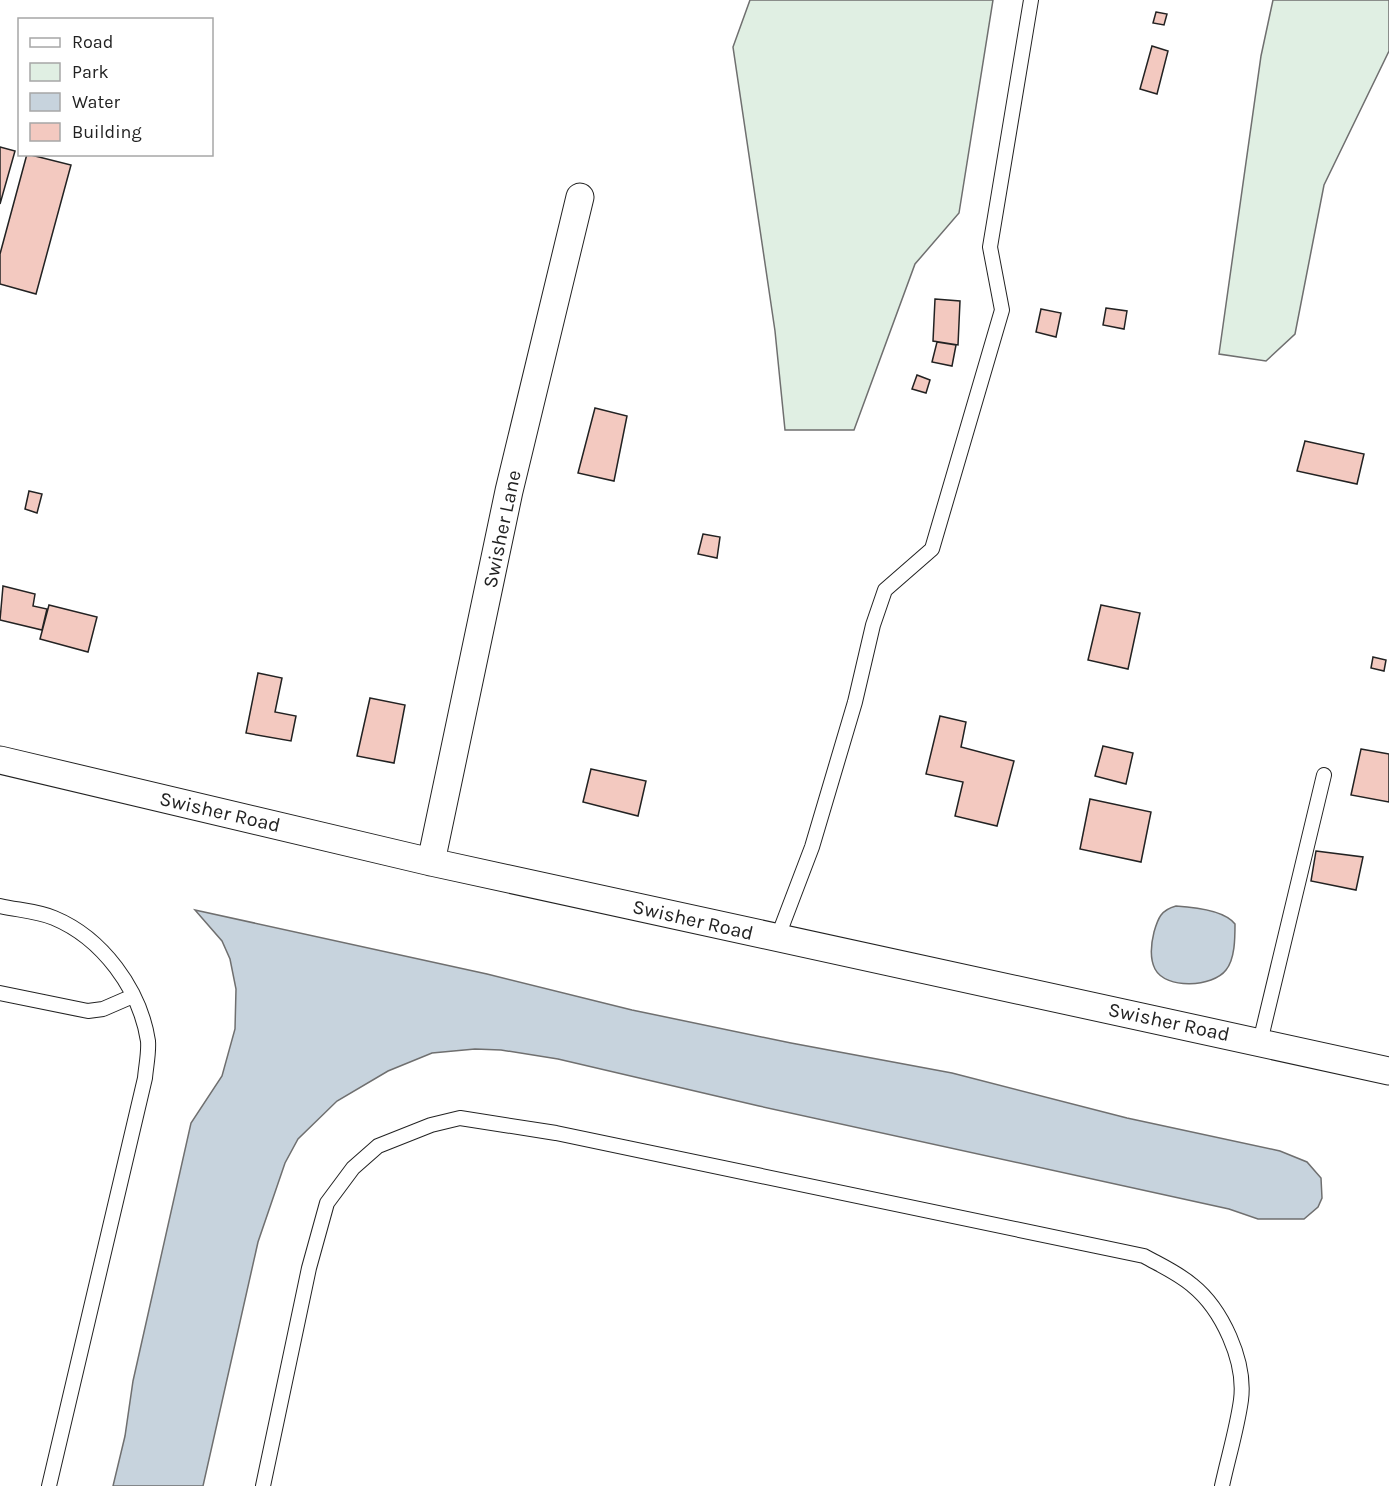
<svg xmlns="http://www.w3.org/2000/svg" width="1389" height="1486" font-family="Karla,sans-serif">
  <rect width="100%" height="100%" fill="#fff"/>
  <path fill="#e0efe3" stroke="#6f6f6f" stroke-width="1.5" d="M750,0H993L959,213L915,264L854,430H785L775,331L733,47Z
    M1273,0H1389V51L1324,185L1295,334L1266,361L1219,354L1261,56Z"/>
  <path fill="#c7d3dd" stroke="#6f6f6f" stroke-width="1.5" d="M1176,906C1193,907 1224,910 1235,924C1235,938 1235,959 1226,970C1213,987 1166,990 1155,969C1149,957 1151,944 1154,932C1158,918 1161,910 1176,906Z
    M195,910L487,974L632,1010L791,1043L952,1073L1127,1118L1280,1151L1307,1162L1321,1178L1322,1198L1318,1207L1304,1219H1258L1229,1209L759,1106L558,1059L501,1050L475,1049L432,1053L388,1071L337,1101L298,1139L285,1163L258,1242L203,1486H113L125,1436L133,1381L191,1123L222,1076L235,1029L236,989L230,959L222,941Z"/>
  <path fill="#f3c9c0" stroke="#222" stroke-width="1.5" d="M1156,12L1167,14L1164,25L1153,23Z
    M1152,46L1168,51L1157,94L1140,89Z
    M0,147L15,151L0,204Z
    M27,154L71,165L36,294L0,284V254Z
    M935,299L960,301L958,345L933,341Z
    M1106,308L1127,311L1124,329L1103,325Z
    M1041,309L1061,313L1056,337L1036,332Z
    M937,342L956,345L952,366L932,362Z
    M917,375L930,380L926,393L912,389Z
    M595,408L627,416L614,481L578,473Z
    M1305,441L1364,454L1357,484L1297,471Z
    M29,491L42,494L37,513L25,509Z
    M703,534L720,537L717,558L698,554Z
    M3,586L35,594L33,606L47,609L42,630L0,620Z
    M49,605L97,617L88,652L40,639Z
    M1101,605L1140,613L1128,669L1088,660Z
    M1373,657L1386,660L1384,671L1371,668Z
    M258,673L282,678L275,712L296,716L291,741L246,733Z
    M370,698L405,705L394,763L357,756Z
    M940,716L966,722L961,747L1014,761L997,826L955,816L963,782L926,774Z
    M1103,746L1133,753L1126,784L1095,776Z
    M1361,749L1389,754V802L1351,795Z
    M591,769L646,781L638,816L583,802Z
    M1090,799L1151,812L1141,862L1080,849Z
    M1316,851L1363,857L1356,890L1311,881Z"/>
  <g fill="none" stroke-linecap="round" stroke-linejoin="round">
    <g stroke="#222" stroke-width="16">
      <path id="service" d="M0,906C17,910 38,911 54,918C102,938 140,989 148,1041C149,1053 146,1066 145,1078L49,1486
        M777,939L812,847L855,702L873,625L885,590L932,549L1002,310L990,247L1031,0
        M0,993L88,1011L103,1009L133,996
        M1260,1042L1324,775
        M263,1486L309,1268L327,1203L353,1168L378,1146L431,1125L460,1118L556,1133L1144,1256C1160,1265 1178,1273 1192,1285C1222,1309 1246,1361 1241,1400C1237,1429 1228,1458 1222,1486"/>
    </g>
    <g stroke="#222" stroke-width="29">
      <path id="minor" d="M0,760L431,862L1389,1071
        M431,862L509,491L580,197"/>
    </g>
    <use href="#service" stroke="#fff" stroke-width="14"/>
    <use href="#minor" stroke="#fff" stroke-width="27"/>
  </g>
  <g text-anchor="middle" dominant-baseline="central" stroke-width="4.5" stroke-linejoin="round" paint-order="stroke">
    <g font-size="20" fill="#222" stroke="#fff">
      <text transform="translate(502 529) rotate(-78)">Swisher Lane</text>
      <text transform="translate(220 812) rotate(13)">Swisher Road</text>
      <text transform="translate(693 920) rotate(13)">Swisher Road</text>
      <text transform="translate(1169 1022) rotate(12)">Swisher Road</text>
    </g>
  </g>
  <rect x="18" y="18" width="195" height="138" fill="#ffffff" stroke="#a7a7a7" stroke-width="1.5"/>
  <rect x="30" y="38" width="30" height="9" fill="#ffffff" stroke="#a7a7a7" stroke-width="1.5"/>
  <text x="72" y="48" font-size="18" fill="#222222">Road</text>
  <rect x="30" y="63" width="30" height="18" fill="#e0efe3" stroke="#a7a7a7" stroke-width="1.5"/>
  <text x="72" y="78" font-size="18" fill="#222222">Park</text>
  <rect x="30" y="93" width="30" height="18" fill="#c7d3dd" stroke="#a7a7a7" stroke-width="1.5"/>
  <text x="72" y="108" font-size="18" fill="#222222">Water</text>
  <rect x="30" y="123" width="30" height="18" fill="#f3c9c0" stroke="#a7a7a7" stroke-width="1.5"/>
  <text x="72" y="138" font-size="18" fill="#222222">Building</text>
</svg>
